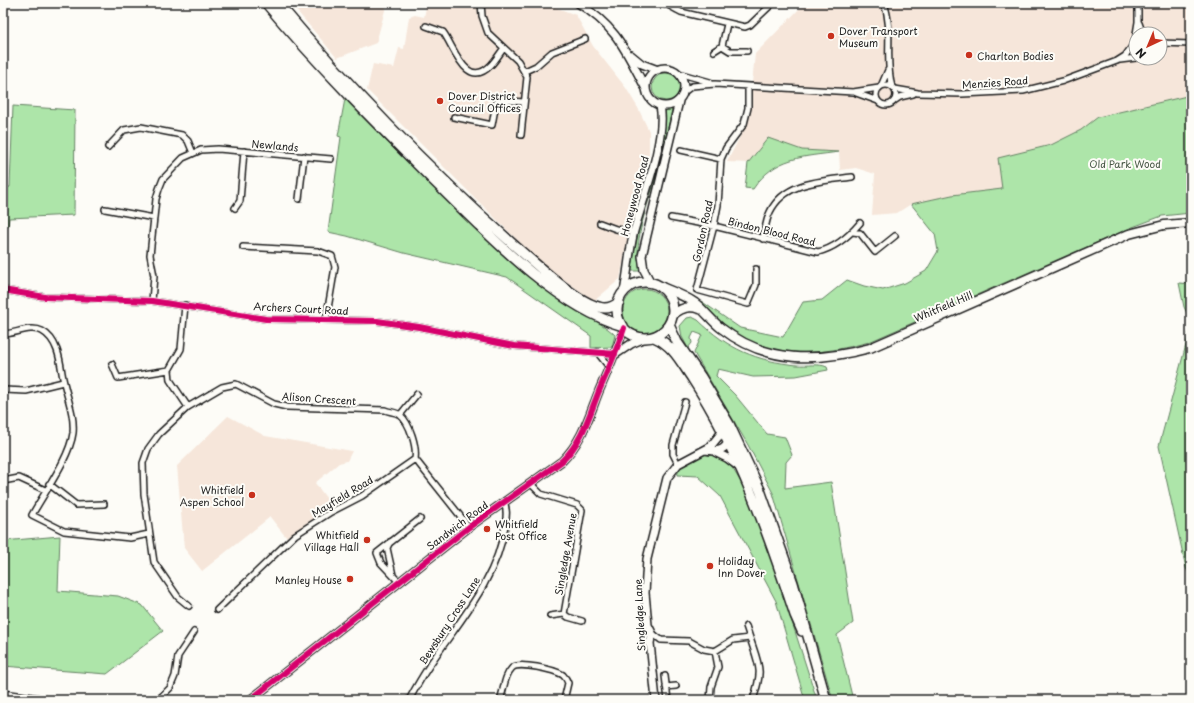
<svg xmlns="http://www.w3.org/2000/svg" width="1194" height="703" font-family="'Playpen Sans',sans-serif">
  <rect width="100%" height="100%" fill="#fdfcf7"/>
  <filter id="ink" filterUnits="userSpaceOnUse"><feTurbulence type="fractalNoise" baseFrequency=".025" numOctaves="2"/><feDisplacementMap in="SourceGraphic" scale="8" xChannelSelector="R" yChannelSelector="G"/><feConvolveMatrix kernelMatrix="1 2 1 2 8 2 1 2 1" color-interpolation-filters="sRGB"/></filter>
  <g filter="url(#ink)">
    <path fill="#f6e6da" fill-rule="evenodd" d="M290,3H387L376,43L337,58Z
      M427,3H544L576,15L593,46L626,88L638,108L649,131V155L629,231L620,279L594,301L540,263L367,90L373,64L394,68L399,48L404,49L409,17L415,15L424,17Z
      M805,3H1191V95L1098,117L1081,130L1051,145L998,158L1002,189L952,195L911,204L897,213L872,215L875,174L856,168L840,170L839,152L802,150L768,138L748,163L727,162L748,121L755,54ZM1136,34H1160V58H1136Z
      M228,416L265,436L352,451L347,461L339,463L315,483L333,507L286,537L270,517L202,571L184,548L177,466Z"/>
    <path fill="#ade5a9" stroke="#648062" d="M652 87a14 14 0 1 1 28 0a14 14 0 1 1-28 0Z
      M1191,95V213L1162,216L1130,228L869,342C803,360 746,359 701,301L740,328L783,337L803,302L822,300L847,280L864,286L883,290L905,283L926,271L938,251L935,234L911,204L952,195L1002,189L998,158L1051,145L1081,130L1098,117Z
      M345,99L386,141L513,262C535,281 560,297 584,314C595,321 606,326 615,335L612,347L591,348V336L507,277L404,253L347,236L328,232L341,137L338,136Z
      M13,106L75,110L74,215L9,218L8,226H3V188L10,187Z
      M673,106L663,150L661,156L658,155L662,107Z
      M768,138L802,150L839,152C804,157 775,156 753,189L745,188L748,163Z
      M655,167L659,168C650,200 632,238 640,271H631L640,221Z
      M1179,283L1191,284V321L1184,307Z
      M623 311a22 22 0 1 1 44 0a22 22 0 1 1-44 0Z
      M692,317L698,320C728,349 756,361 797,365C806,366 819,363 827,367L828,370L796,376L753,377L718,369L716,376L735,395L767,434L785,437L792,455L786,462L785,488L831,482L853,623L837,635L853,700H833L773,493L748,445L694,353L702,335L694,332L691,338L692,343L688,348L682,337L680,326L687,318Z
      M1191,326V578L1186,568L1159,446Z
      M705,454L720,457L730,464L742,484L767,544L817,700H805L776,601L720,496L698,476L677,475C681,462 693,458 705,454Z
      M60,536L58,591L118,596L142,605L163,631L107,674L3,666V541Z"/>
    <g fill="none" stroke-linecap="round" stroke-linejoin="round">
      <g stroke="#1c1c1c" stroke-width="8">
        <path id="street" d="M481,3L482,16L488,33L518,61L527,77L521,135
          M664,3L681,12L745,27L750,25L773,3
          M884,3C894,31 884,59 892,87
          M677,10L679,3
          M1139,23L1143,34
          M727,24L722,46L730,51H747
          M426,26L443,32C454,46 466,91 491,65C496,60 500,53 504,48
          M1136,34L1138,22V3
          M1136,41L1133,48L1136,54
          M1160,43L1191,44
          M714,51L722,46
          M1120,60L1136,58
          M525,71L536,66L552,52L585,39
          M678,73L710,82
          M876 95a10 10 0 1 1 20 0a10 10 0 1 1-20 0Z
          M748,86V108L744,124L726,148L721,159L718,205L714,226L697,290L748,304L756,285V269
          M881,86L888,70
          M895,89L918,93L962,94L1023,91L1063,81L1117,61L1125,56L1133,45
          M684,92L692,86L715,84L853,92L879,88
          M856,93L878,101
          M894,101L900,97L913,94
          M454,117L492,125L496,103L500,100L523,102
          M108,147L124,130L141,127L182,135L188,141L193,153
          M681,150L721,159
          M299,199L304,156
          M235,208L240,201L244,151
          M105,209L154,218
          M671,218L714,226L818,252C835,248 849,236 860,223
          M600,223L616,229L634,232
          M853,232L860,233L875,252L895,236
          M763,239C765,230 766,220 770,212C785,181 823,181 852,177
          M243,247L318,251L332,256L335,267L326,320
          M3,290L45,297L152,301L266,319L377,321L419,327L514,346L615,354
          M152,301L154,276L150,255L156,199L159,189L163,179L183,158L201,150L218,149L331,159
          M185,305L181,349L169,370L170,380L188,407
          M3,334C15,334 31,325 42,331C57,339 60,359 62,373C65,393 75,413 73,433C70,457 44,493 32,515L64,531L130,538L149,534
          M597,352L609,367
          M112,364L118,378L169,370
          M4,390L26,391L63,382
          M400,415L417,394
          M415,459L469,527
          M678,464L673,454V445L685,402
          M3,481L19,478L45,490
          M49,484L76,505L104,504
          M531,484L541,494L577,505L582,510L564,614
          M390,542L387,548L393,575
          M399,582L381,563L377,553L420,519
          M189,606L178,597L154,562L144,494L143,463L148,449L159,434L188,407L222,387L236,384L274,404L287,407L385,410C389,412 397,412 400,415C410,423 417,447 415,459
          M217,610L295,535L331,512L362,496L415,459
          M550,616L564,614L568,617L582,621
          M652,633L661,640L689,641L704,649L715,651L733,640L750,638L746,626
          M750,638C760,668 763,670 753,700
          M665,676L668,700
          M666,687L676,686
          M3,693L54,700
          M158,700L170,688L175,676L178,656L194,632
          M409,700C416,687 423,675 431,663C460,620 497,579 505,526C506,518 508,510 504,502
          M500,700C504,690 504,676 512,668C518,661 555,670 563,675C565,677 567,680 568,683L564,700
          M710,700L711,687L718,667L715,651"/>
      </g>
      <g stroke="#1c1c1c" stroke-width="10">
        <path id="secondary" d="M578,3C618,28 625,50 646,89
          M631,55L642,64L658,70
          M646 87a19 19 0 1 1 38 0a19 19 0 1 1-38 0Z
          M651,283L644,270L642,256L679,101
          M624,292C628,272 629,251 634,231C643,199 667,136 660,106
          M616,354L631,344L645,338
          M705,450C717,452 725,451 729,440
          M715,452L727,458L739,467
          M250,700L469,527L562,461C582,442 589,416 599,391C608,370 617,350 624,328
          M656,700L650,643L652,633L648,625L645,593L647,559L667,478L678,464L710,447L723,431"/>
      </g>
      <g stroke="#1c1c1c" stroke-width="11">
        <path id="primary" d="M659,286C671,291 684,295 695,303C704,310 712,321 721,328C767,364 817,362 870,348L1129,234L1164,225L1191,223
          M672,316C680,308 689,305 699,309"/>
      </g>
      <g stroke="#1c1c1c" stroke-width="12">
        <path id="highway" d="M266,3C318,65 375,122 432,179C483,229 554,306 623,326
          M278,3C351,90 432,172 516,247C536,264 575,301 599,307C607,310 613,307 619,302
          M617 310a28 28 0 1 1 56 0a28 28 0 1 1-56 0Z
          M669,325L677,342L701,377L729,424L760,490L793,583L826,700
          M654,337C673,345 681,362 692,378C740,452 768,533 795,615L802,631"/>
      </g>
      <use href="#street" stroke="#fdfcf7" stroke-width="5"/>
      <use href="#secondary" stroke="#fdfcf7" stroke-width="7"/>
      <use href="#primary" stroke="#fdfcf7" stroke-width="8"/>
      <use href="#highway" stroke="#fdfcf7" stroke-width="9"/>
      <g stroke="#fdfcf7" stroke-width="8">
        <path id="cycleway" d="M3,290L45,297L152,301L266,319L377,321L419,327L514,346L615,354
          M250,700L469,527L562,461C582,442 589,416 599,391C608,370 617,350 624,328"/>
      </g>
      <use href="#cycleway" stroke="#d6006c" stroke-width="6"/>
    </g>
  </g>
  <g fill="#c8321e" stroke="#fdfcf7" stroke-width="1.5">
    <circle cx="831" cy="36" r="4"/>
    <circle cx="969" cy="55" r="4"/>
    <circle cx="440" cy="101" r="4"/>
    <circle cx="252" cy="495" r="4"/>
    <circle cx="487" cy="529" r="4"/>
    <circle cx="367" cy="540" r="4"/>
    <circle cx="710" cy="566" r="4"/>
    <circle cx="350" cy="579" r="4"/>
  </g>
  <g text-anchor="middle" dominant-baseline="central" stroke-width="4" stroke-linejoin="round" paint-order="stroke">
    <g font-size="10" fill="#1c1c1c" stroke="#fdfcf7" text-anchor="start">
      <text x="839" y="30">Dover Transport<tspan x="839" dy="12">Museum</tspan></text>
      <text x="977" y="55">Charlton Bodies</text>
      <text x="448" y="95">Dover District<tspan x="448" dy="12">Council Offices</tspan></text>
      <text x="244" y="489" text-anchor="end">Whitfield<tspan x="244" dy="12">Aspen School</tspan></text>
      <text x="495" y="523">Whitfield<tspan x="495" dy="12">Post Office</tspan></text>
      <text x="359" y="534" text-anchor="end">Whitfield<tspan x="359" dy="12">Village Hall</tspan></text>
      <text x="718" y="560">Holiday<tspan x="718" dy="12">Inn Dover</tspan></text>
      <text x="342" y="579" text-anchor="end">Manley House</text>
    </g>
    <g font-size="10" fill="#1c1c1c" stroke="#fdfcf7">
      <text transform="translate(995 82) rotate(-4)">Menzies Road</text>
      <text transform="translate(275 145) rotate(5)">Newlands</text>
      <text transform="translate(634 196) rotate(-75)">Honeywood Road</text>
      <text transform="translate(702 231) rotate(-78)">Gordon Road</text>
      <text transform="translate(772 231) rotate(14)">Bindon Blood Road</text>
      <text transform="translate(943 306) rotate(-23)">Whitfield Hill</text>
      <text transform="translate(301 308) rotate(3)">Archers Court Road</text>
      <text transform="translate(319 398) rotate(4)">Alison Crescent</text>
      <text transform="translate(342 496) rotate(-31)">Mayfield Road</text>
      <text transform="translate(457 525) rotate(-37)">Sandwich Road</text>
      <text transform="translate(565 554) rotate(-80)">Singledge Avenue</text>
      <text transform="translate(639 615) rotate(-93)">Singledge Lane</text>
      <text transform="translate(449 620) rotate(-57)">Bewsbury Cross Lane</text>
    </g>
    <g font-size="10" fill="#485846" stroke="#fdfcf7">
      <text x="1125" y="163">Old Park Wood</text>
    </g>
  </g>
  <rect width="1194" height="703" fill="none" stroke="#fdfcf7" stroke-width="16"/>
  <rect x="8" y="8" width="1178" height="687" fill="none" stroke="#1c1c1c" stroke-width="1.5" filter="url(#ink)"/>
  <g transform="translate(1148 46) rotate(224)"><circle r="19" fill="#fdfcf7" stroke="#a3a29f"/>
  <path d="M0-3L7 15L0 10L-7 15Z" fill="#c8321e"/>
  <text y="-6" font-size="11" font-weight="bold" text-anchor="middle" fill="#1c1c1c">N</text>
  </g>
</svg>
